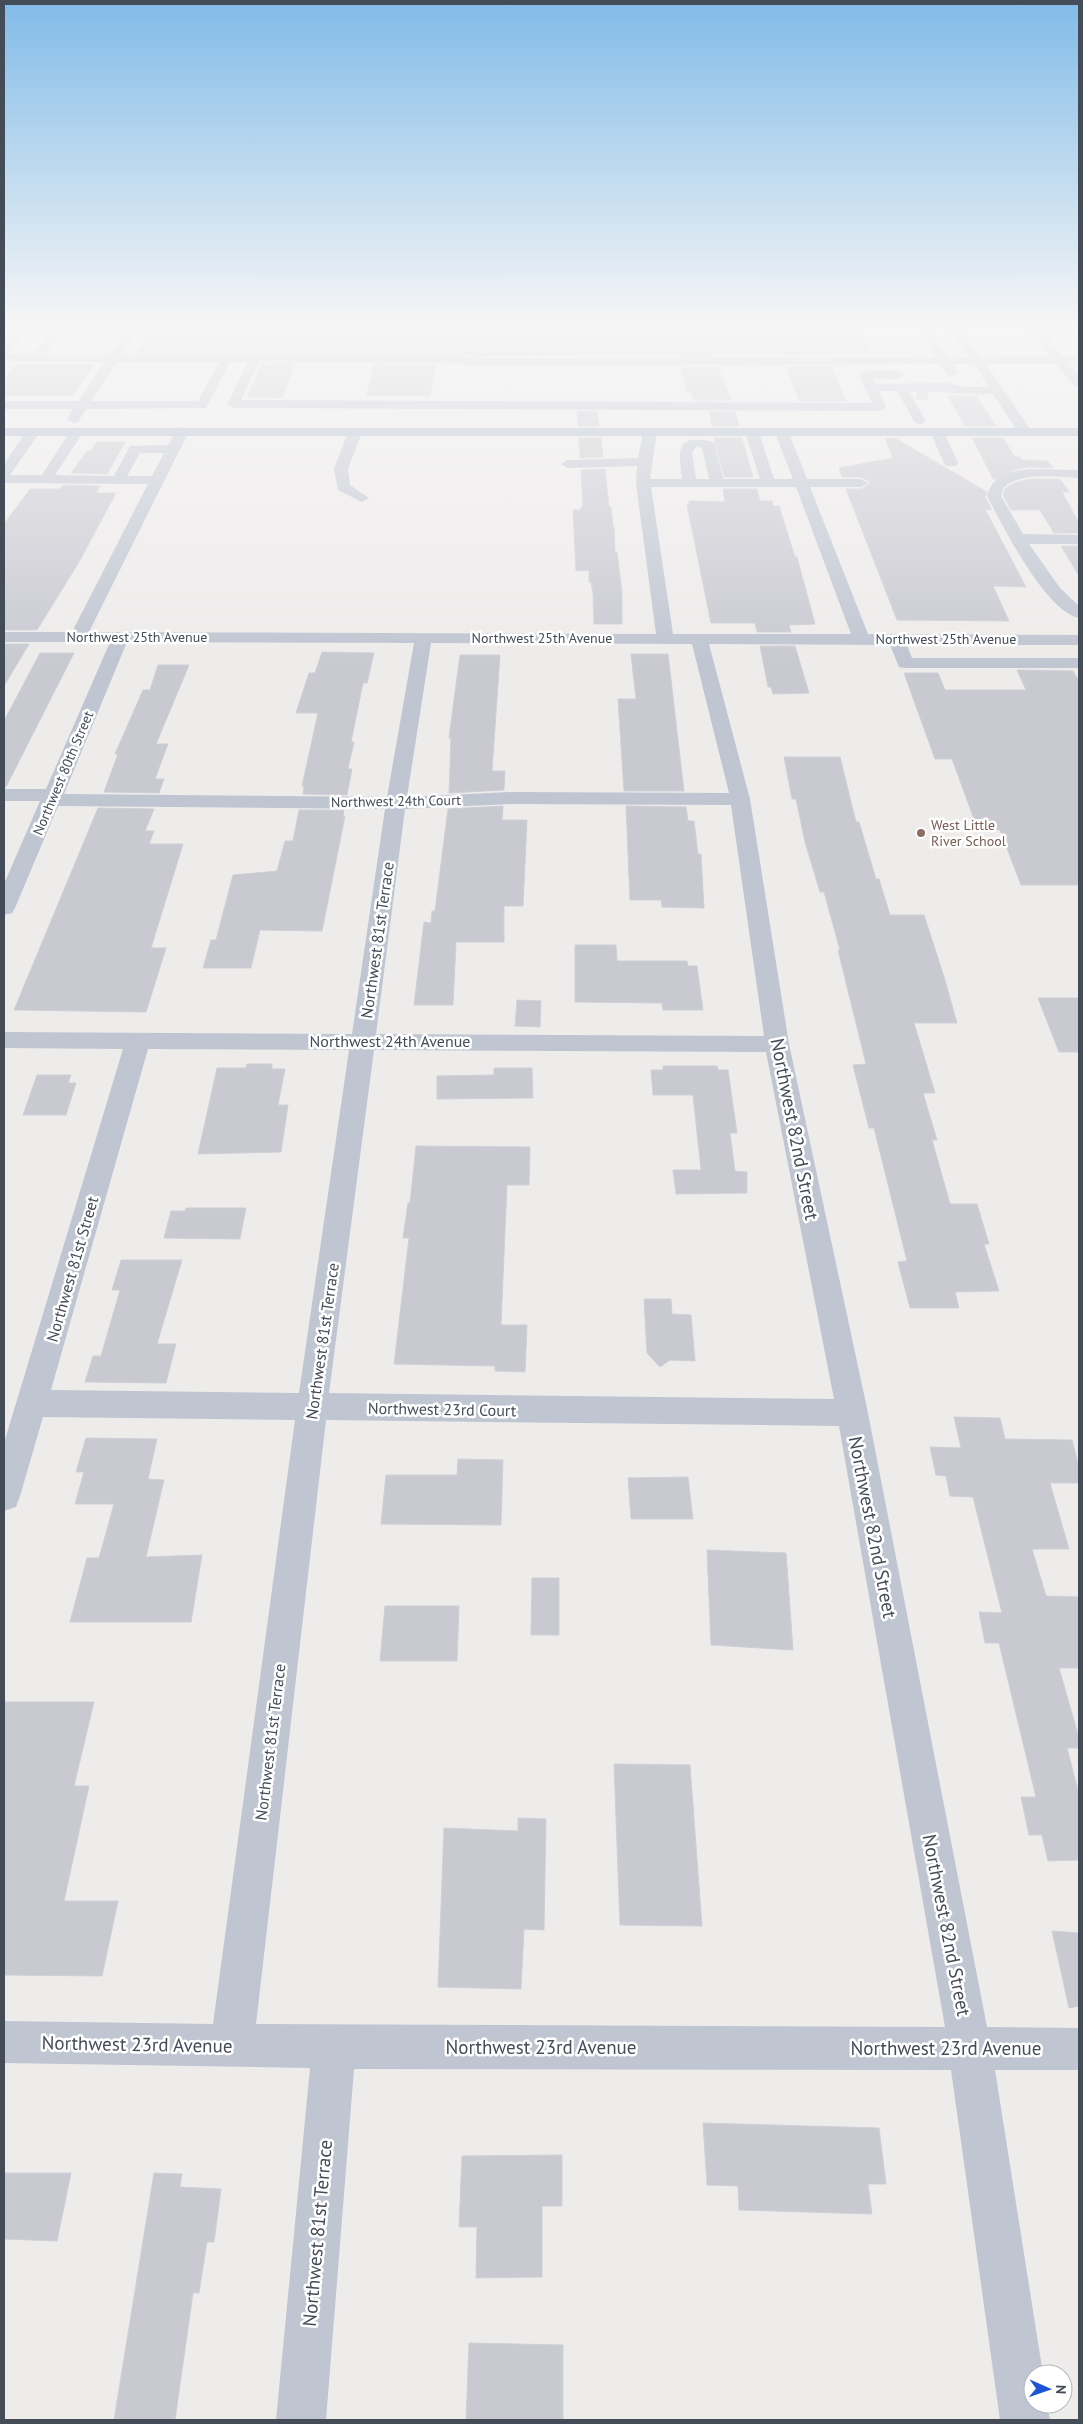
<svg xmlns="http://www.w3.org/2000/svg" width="1083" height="2424" font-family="'PT Sans',sans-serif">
  <rect width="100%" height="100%" fill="#eeeceb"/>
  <path fill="#c8c9d1" stroke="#cfd0d7" d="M154,325H856L871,353L783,355L782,353H713L714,356H677V354L476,356L445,353H136Z
    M17,364L94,365L73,395L4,396V380Z
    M262,364H295L282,398L247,397Z
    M375,364L436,365L430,396H366Z
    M831,366L846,401H799L787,367Z
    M681,367H718L731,400H693L691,392H687Z
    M948,396H976L996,426H965Z
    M577,411L597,412L599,426H578Z
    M710,412H735L739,426H712Z
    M579,438H601L603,457L580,458Z
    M714,438H742L753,477H724Z
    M885,438H895L987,492L985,497L992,510L985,509L1026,587L993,586L1009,621L897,620L846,489H862L870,482L861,477H842L839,468L893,458Z
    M972,438H1003L1015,457H1020L1022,460L1048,461L1053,468L1029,467L1014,470L994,480Z
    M97,442H125L107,474L71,473L87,451H91Z
    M605,469L609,507H611L613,527H614L615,552H617L622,593V624H594L593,593L591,582H589V570L576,571L573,510H581V507H583L581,470Z
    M1029,479H1060L1069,492H1062L1079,523V533H1054L1040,510H1011L1003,495L1005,489L1012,484Z
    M63,485L100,486L96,493H116L79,562L37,630H4V524L30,489H60Z
    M723,489H757L760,501H772L773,506H779L795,557H797L815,624L789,625L791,632H757L755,623H711L687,505H689V501L725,502Z
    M1061,546H1079V576Z
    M4,644H29L4,686Z
    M760,646H795L809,693L773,694L771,687H768Z
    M322,652L374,653L367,683H363L351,742H354L348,769H352L347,795L303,794L304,786H302L318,713H296L309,673H315Z
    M40,653H74L6,787H4V721Z
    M631,654H668L684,791H624L618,699H636Z
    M460,655H500L492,771H505L504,790L449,793L451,738H449Z
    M158,665H189L156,744H168L155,779H164L159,793L104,792L118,754H115L143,690H150Z
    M1017,670L1073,671L1079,681V885H1021L1000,830H978L952,759H935L904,673H938L945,690H1026Z
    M784,757H840L856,822H859L876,879H879L890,915H924L945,980L957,1023H914L935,1093H923L937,1140H932L950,1204H977L989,1244H984L999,1291L955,1292L959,1308H910L898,1262L907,1261L874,1128H869L853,1065L866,1064L838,950H840L824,892H820L805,842L796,799H792Z
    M503,806L502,820H527L523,906H504V942H456L453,1005H414L424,922L431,923L432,911H435L448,809Z
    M626,806L686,807L688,821H694L698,854H701L704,908L662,907L661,900H630Z
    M98,808L154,809L145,831H154L149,844H183L151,948H166L146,1012L14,1010Z
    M299,810H344L343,816H345L322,931L260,930L251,968H203L211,940H216L233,875L277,871L285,841H293Z
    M575,945H616L617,961H687L688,966H697L703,1010H663L662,1003L575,1002Z
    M1038,998H1079V1052H1059Z
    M517,1000L541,1001L540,1027L515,1026Z
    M247,1064H272V1069H285L278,1105H288L281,1152L198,1154L217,1068H246Z
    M663,1066H717L718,1070H728L737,1133H730L735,1171L747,1172V1193L676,1194L673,1170H701L693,1095H653L651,1070H663Z
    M494,1068H532L533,1098L437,1099V1076L494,1075Z
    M37,1075H71L68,1083H76L66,1115H23Z
    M416,1146L530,1147L529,1185H507L501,1325H527L525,1372L495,1371V1366L394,1364L409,1238H403L408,1203H410Z
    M186,1208H246L240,1239L164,1238L171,1211H185Z
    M121,1260H182L157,1344H176L166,1383L85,1382L93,1356H101L120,1290H112Z
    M644,1299H671L672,1314L691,1315L695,1361L670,1360L660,1367L647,1353Z
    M954,1417L1000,1418L1005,1439L1072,1440L1079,1467V1483H1050L1069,1549H1032L1046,1596L1079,1597V1668H1059L1079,1738V1748H1067L1079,1794V1860L1048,1861L1042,1835H1029L1021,1797H1036L999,1643H985L979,1612L1002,1613L973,1497L950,1496L946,1476L936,1475L930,1447L961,1448Z
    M86,1438L157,1439L148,1479L164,1480L146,1557L202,1555L191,1622H70L87,1558H99L114,1504H75L84,1472H76Z
    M458,1459L503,1460L501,1525L381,1524L386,1475H457Z
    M688,1477L693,1519H631L628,1478Z
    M707,1550L786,1553L793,1650L711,1645Z
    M532,1578H559V1635H531Z
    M385,1606H459L457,1661H380Z
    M4,1702H94L74,1786H89L64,1901H118L102,1976L4,1975Z
    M614,1764L690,1765L702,1926L620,1925Z
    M518,1818L546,1819L544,1930L524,1929L521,1989L438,1987L444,1828L518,1831Z
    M1052,1931L1079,1933V2006L1069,2008Z
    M703,2123L879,2128L886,2184H868L872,2214L739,2210L738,2186L707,2185Z
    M562,2155V2206H542V2277L476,2278L477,2227H459L462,2156Z
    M4,2173H71L57,2241L4,2239Z
    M154,2173L182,2174L180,2187L221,2189L214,2242H207L199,2293H193L175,2420H114Z
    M469,2343L563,2345V2420H466Z"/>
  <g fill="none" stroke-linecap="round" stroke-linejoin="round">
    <path stroke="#ccccce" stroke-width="12" stroke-dasharray="12 6" stroke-linecap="butt" d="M916,394H933"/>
    <path fill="#bfc5d1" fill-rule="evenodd" d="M18,325H30L8,353L4,354L33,355L55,325H66L45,355H109L130,325H140L121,355H445L483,358L936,357L917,325H928L948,357H969L948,325H959L981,357L1050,356L1026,325H1038L1062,356H1071L1077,360L1068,364L1079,376V387L1075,386L1056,364H986L1032,432L1025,436L1020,435L993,394C965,395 938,391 909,391L926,421L920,425L914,421L897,391H879L886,407L880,411L233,408L227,404L248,362H230L206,408L86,409L78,422L73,423L67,419L73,409H4V401H78L105,362L4,361V344ZM117,362H219L198,401H91ZM259,362L445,363L483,366L940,364L947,375L951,376L957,372L952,364H974L989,387H964L947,383L875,384L873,379H898L904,375C897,368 866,368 859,375L872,403L241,400Z
      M77,427L84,431L55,475L114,476L130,446L168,445L177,428L182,427L189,431L89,632L656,634L636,483L637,466L568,468L561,464L568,460L638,458L643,432L650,428L657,432L650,479H682C678,449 676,433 713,442L715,445L723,479H760L745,432L752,428L759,432L774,479H793L775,433L782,429L789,433L807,479H861L868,483L861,487H810L868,634L1079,635V645H907L912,658H1079V668H905L899,667L890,645L709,644L750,799L789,1044L868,1413L987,2027L1079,2028V2070H995L1043,2374H1033V2404H1047L1050,2420H1000L951,2070L354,2069L326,2420H276L310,2068L4,2063V2021L213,2024L295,1420L43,1417L20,1496L16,1507L4,1511V1443L123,1049L4,1048V1032L352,1034L385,809L58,806L15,908L12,913L4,915V884L40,801H4V789H46L110,642H4V632H72L148,484L4,483V464L28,429H38L40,432L10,475H42L72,428ZM697,446L702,448L709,479H696L692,453ZM140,453H164L152,476H127ZM651,487H796L851,634H673ZM127,642L414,643L387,797L64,794ZM431,643L692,644L729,793L511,792L407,797ZM511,804L731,805L764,1036L376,1034L405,809ZM148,1049L349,1050L299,1393L51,1390ZM374,1050L766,1052L834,1399L329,1393ZM326,1420L839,1426L945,2027L256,2024Z
      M355,428L362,432L348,469L350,485L369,498L362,502L338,490L334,469L348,432Z
      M937,428L944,432L958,463L956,466H946L944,463L930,432Z
      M1029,469L1079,470V478C1055,477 1022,471 1003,488L1001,496L1023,534L1079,535V544H1029L1060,588L1079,606V618C1045,611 1003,526 987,496C993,475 1009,472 1029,469Z"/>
    <path fill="#abb6ca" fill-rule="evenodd" d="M4,428H1079V436H4Z"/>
  </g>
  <linearGradient id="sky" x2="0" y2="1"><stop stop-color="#81bbe8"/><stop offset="0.49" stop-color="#f7f6f6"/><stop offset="1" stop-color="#f7f6f6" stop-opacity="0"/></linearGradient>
  <rect width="1083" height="664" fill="url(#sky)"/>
  <circle fill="#8d6e63" stroke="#fff" stroke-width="2" cx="921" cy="833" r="5"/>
  <g text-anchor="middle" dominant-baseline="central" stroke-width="5" stroke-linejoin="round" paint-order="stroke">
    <g font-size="14" fill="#444c58" stroke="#fff">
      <text x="137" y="637">Northwest 25th Avenue</text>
      <text x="542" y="638">Northwest 25th Avenue</text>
      <text x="946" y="639">Northwest 25th Avenue</text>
      <text transform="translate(63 773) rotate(-67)">Northwest 80th Street</text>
      <text transform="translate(396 801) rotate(-1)">Northwest 24th Court</text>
    </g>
    <g font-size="14" fill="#785e54" stroke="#fff" text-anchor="start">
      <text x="931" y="825">West Little<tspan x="931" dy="16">River School</tspan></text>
    </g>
    <g font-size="16" fill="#444c58" stroke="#fff">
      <text transform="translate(377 940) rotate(-82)">Northwest 81st Terrace</text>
      <text x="390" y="1041">Northwest 24th Avenue</text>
      <text transform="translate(72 1269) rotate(-74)">Northwest 81st Street</text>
      <text transform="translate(322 1341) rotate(-82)">Northwest 81st Terrace</text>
      <text transform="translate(442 1409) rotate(1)">Northwest 23rd Court</text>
      <text transform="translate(270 1742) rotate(-83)">Northwest 81st Terrace</text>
    </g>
    <g font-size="19" fill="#444c58" stroke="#fff">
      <text transform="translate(795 1129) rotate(79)">Northwest 82nd Street</text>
      <text transform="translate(873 1527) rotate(79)">Northwest 82nd Street</text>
      <text transform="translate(947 1925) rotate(79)">Northwest 82nd Street</text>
      <text transform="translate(137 2044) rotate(1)">Northwest 23rd Avenue</text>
      <text x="541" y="2047">Northwest 23rd Avenue</text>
      <text x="946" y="2048">Northwest 23rd Avenue</text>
      <text transform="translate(317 2233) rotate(-85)">Northwest 81st Terrace</text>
    </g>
  </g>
  <rect width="1083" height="2424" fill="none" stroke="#444c58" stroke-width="10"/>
  <g transform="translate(1048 2389) rotate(92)"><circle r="24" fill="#ffffff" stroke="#b4b7bc"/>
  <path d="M0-4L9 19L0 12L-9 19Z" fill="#1d53d6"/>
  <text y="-8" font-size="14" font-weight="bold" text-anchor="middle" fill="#444c58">N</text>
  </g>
</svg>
